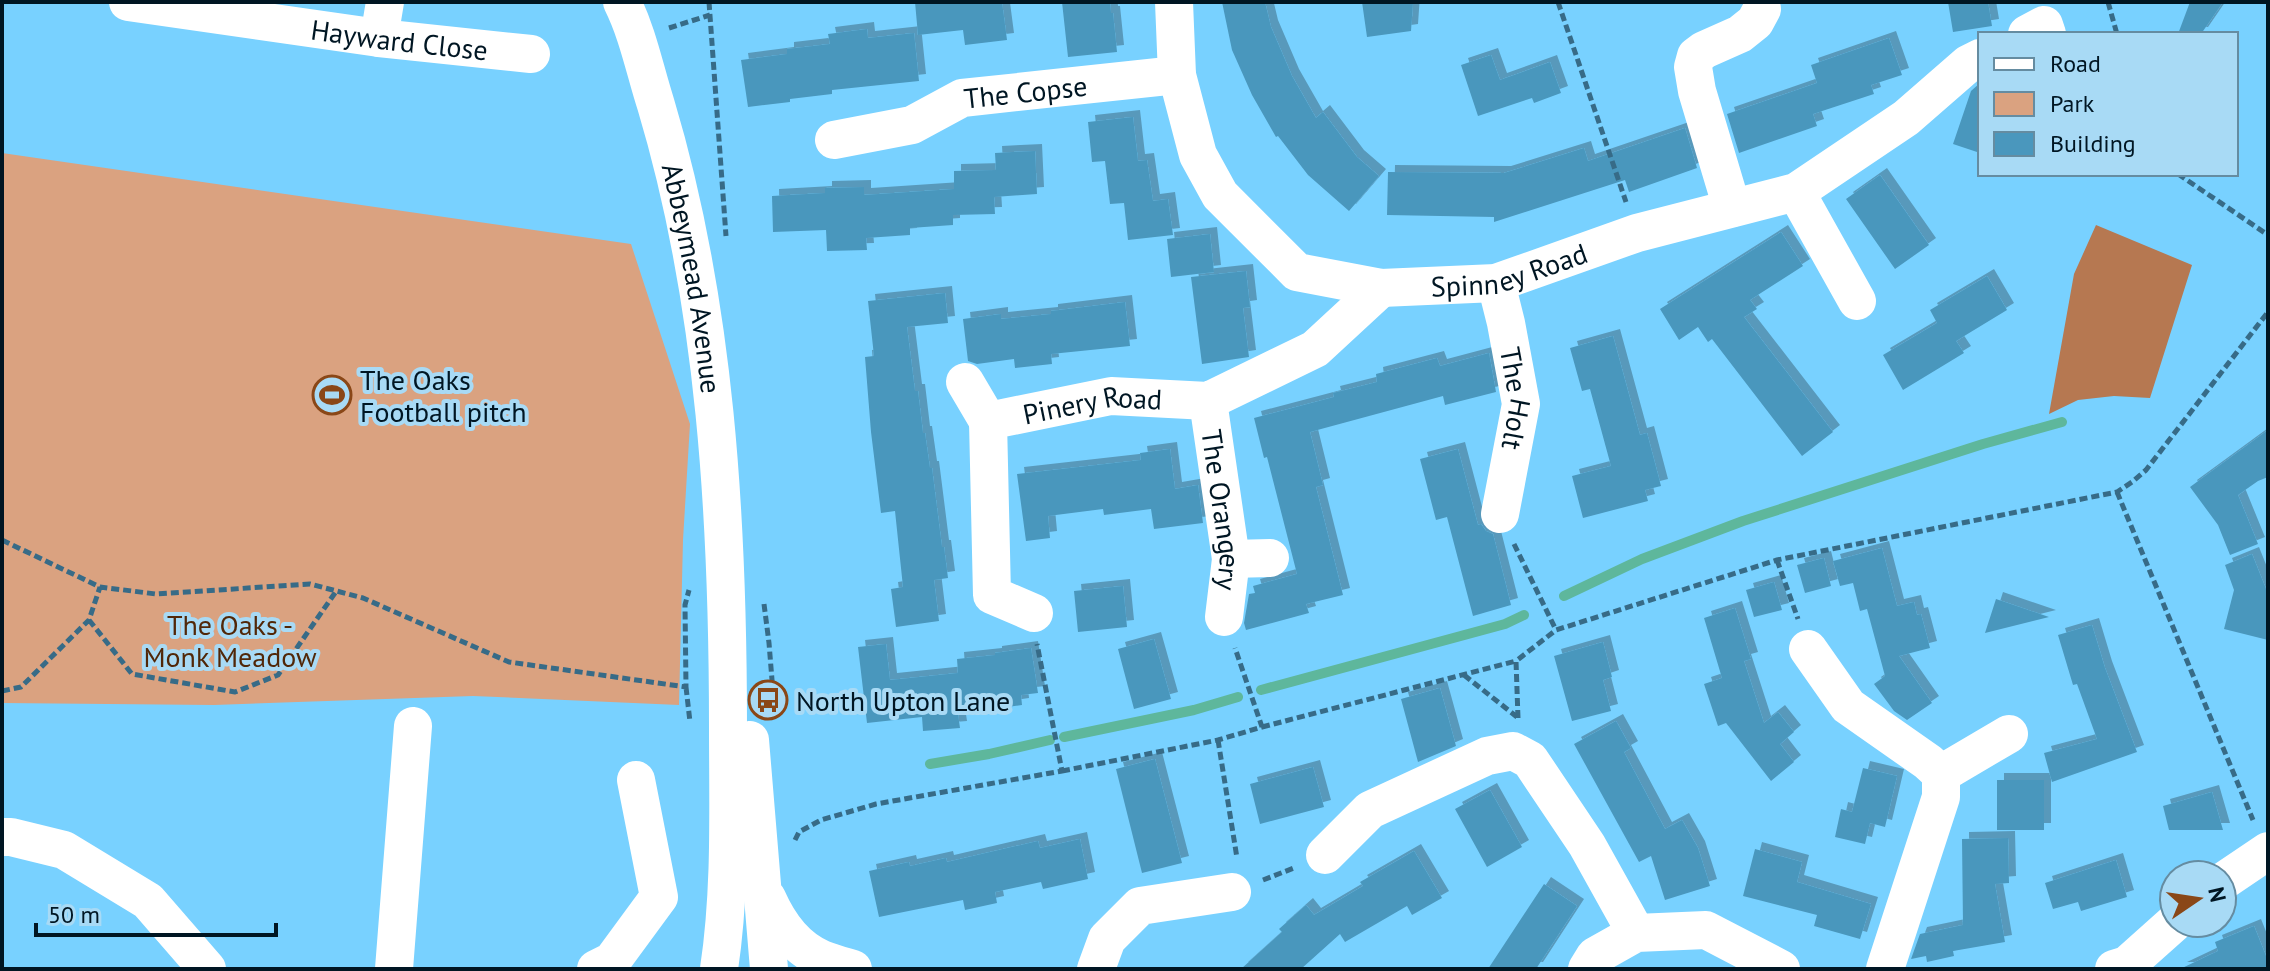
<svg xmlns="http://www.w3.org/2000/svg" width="2270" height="971" font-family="'PT Sans',sans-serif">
  <defs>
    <filter id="shadow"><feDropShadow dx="7" dy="-7" stdDeviation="0" flood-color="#0004"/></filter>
  </defs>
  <rect width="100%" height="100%" fill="#78d1ff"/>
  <path fill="#daa280" d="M2,153L631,244L690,424L683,540L679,705L473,696L214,705L2,703Z"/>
  <path fill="#b67851" d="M2096,225L2192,265L2150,398L2114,396L2078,400L2049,414L2074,274Z"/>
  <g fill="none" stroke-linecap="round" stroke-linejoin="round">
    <path stroke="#5eb79c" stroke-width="10" d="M1564,596L1642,559L1743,521L1983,444L2062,422
      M1261,690L1505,624L1524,615
      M1064,737L1194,710L1238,697
      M930,764L989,754L1050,740"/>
  </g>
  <path fill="#4a97bd" filter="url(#shadow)" d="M915,2H1002L1007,40L965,45L963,30L918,35Z
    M1062,2H1110L1111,13H1113L1117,52L1068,57Z
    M1222,2H1265L1271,27L1292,76L1316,118L1323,112L1357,157L1379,176L1349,211L1308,175L1278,136L1276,137L1252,95L1232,50Z
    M1362,2H1413L1411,31L1367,37Z
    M1948,2H1988L1992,26L1953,32Z
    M2190,2H2223L2201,34H2178Z
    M867,29L868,38L914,33L919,81L832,90V94L790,99V102L748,107L741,60L787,54V49L830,44L828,34Z
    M1889,38L1902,75L1871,85L1874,94L1813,114L1817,126L1739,153L1727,114L1817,83L1811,65Z
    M1491,55L1500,80L1550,62L1561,93L1534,103L1532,98L1478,116L1461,65Z
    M1980,83V153L1953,144L1971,91Z
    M1133,117L1138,161L1147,160L1153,201L1168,199L1173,235L1128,240L1124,203L1110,204L1105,161L1092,162L1088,122Z
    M1685,128L1697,168L1629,192L1625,180L1494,222V217L1387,215L1388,172L1504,173L1584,148L1588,161Z
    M1035,151L1037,194L994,197L995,214L953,215V225L910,228V235L866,238L867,250L827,251L826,230L773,232L772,196L825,193V188L864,187V195L954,189V171L996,170L995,153Z
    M1880,175L1929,245L1895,269L1846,199Z
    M1781,232L1803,266L1750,300L1757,309L1744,317L1833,432L1802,456L1712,339L1708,342L1698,327L1679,340L1660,309Z
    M1210,234L1214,272L1171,277L1167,239Z
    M1246,271L1250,307L1243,308L1249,357L1202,364L1191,277Z
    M1987,276L2007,310L1956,341L1964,353L1903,390L1883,355L1937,323L1930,310Z
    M945,293L948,323L907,327L915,391H918L923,433H925L930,468H932L942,547H944L948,578L934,580L939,621L896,627L891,589L903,587L895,511L881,513L871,432L865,357L874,356L868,301Z
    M1125,302L1130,346L1051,354L1052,364L1015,368L1014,359L977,364L968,361L963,319L1001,314V319L1051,314V311Z
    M1613,336L1640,435L1647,433L1661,486L1645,490L1648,501L1583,518L1572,476L1611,466L1590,389L1582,391L1570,348Z
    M1489,353L1496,392L1445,405L1443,396L1310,432L1323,485L1316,487L1343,595L1306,604L1309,613L1246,630L1244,623L1249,594L1255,593L1253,586L1297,574L1267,457L1264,458L1254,418L1334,397L1333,393L1377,382L1376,374L1437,358L1440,366Z
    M2268,430V477L2258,481L2238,495L2258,544L2230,555L2218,525L2190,487Z
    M1170,449L1175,489L1198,485L1203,523L1154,529L1151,509L1104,515L1103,509L1048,516L1050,538L1026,541L1017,474L1141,460L1140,453Z
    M1458,449L1478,525L1481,524L1486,531L1493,534L1511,605L1473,616L1447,517L1436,520L1420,459Z
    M1882,548L1897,606L1914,602L1917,615L1921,614L1930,648L1899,656L1932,703L1907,720L1894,711L1874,684L1885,676L1867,609L1860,611L1853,583L1840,586L1833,561Z
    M2252,554L2268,594V640L2224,629L2234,590L2225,565Z
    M1824,558L1831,586L1805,593L1797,565Z
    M1774,582L1782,610L1754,617L1746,590Z
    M1123,586L1127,627L1078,632L1074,591Z
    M1996,599L2049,617L1985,633Z
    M1735,608L1751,659L1744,661L1764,723L1778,712L1794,732L1780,744L1794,762L1771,781L1726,723L1718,726L1704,684L1722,678L1704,618Z
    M2092,625L2105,668L2137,752L2052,782L2044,753L2097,739L2077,684L2073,685L2058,635Z
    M1154,639L1171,699L1134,709L1118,649Z
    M1603,642L1612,677L1603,680L1611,711L1572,721L1554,656Z
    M886,644L890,680L958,673L957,659L995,655V653L1031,648L1038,693L1021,695L1022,705L958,714L960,728L923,731L922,717L867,723L858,647Z
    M1440,688L1456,746L1418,762L1401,699Z
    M1616,721L1631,748L1624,752L1665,829L1682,820L1698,848L1710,886L1665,900L1651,856L1639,862L1574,744Z
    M1155,759L1182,863L1142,873L1116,769Z
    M1313,767L1324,807L1260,824L1250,784Z
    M1863,768L1897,776L1885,827L1870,823L1865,844L1835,837L1841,809L1852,812Z
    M1997,780H2044V830H1997Z
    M1490,790L1522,847L1487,867L1455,809Z
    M2212,792L2223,830H2169L2163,806Z
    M2008,838L2009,883L1995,884L2005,942L1953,951L1954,956L1927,962L1926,956L1911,959L1920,934L1963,925L1962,839Z
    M1080,839L1088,879L1043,889L1041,882L995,892L997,903L965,910L963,900L879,917L869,871L909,862L910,866L946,858L947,862L1038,841L1040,848Z
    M1755,849L1802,862L1797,882L1871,904L1860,939L1814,926L1817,915L1743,896Z
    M1414,851L1442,898L1412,915L1407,906L1345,942L1340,934L1301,969H1241L1282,932L1279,929L1306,905L1314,915L1363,886L1360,882Z
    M2116,860L2127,897L2081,911L2078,902L2053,909L2045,883Z
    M1544,884L1577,906L1536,969H1488Z
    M2254,926L2268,961V969H2180L2218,951L2215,942Z"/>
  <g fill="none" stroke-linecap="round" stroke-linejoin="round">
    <path stroke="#376b87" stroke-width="5" stroke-dasharray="8 4" stroke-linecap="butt" d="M709,2L726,236
      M1558,2L1626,202
      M2108,2L2117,34
      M669,28L710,15
      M2178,174L2268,235
      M2117,492L2253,820
      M2,540L100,587L156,594L310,584L363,598L509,662L686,687L685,605L689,590
      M1514,544L1556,630
      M1777,560L1798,619
      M764,604L769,643L775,717
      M89,620L132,674L235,692L278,675L337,590
      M1464,675L1517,717
      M686,687L690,722
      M2,691L21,687L89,620L100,587
      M1518,718L1516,661L1556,630L1777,560L2117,492L2132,482L2146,470L2268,312
      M1262,727L1516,661
      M1218,740L1237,858
      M1062,771L1218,740L1262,727L1235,648
      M795,840L799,832L821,820L876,804L1062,771L1037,644
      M1263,880L1294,868"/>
    <g stroke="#fff" stroke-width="38">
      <path id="s1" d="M128,2L379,38L531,54"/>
      <path id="s2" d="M622,2C638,34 645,71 656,105C716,305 728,520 728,728C728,808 731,890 719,969"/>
      <path id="s3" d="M1174,2L1177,75L1198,155L1220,195L1297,272L1381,288L1496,283L1637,233L1796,192L1906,118L1968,64L1980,58"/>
      <path d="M2027,34L2044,25L2047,34"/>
      <path d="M379,38L385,2"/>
      <path id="s4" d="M834,140L912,125L962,98L1177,75"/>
      <path d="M1796,192L1857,301"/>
      <path d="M1732,208L1697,91L1693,67L1696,56L1704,50L1740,34L1755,22L1762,9"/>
      <path id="s5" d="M1496,283L1506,323L1521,404L1500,514"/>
      <path d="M965,382L988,421"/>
      <path id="s6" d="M1208,401L1231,559L1224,617"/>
      <path d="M1231,559L1270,558"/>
      <path id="s7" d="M1034,613L992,595L988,421L1111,396L1208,401L1315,349L1381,288"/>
      <path d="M1808,649L1848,706L1928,762L1941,774V797L1885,969"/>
      <path d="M750,740L769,969"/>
      <path d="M1941,774L2009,734"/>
      <path d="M2,837H11L64,850L148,901L207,969"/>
      <path d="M1325,855L1370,810L1487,756L1513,751L1530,760L1587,845L1636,933"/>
      <path d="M2222,882L2268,851"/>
      <path d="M767,898C778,923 795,948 822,959C832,963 843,966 853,969"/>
      <path d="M394,969L413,726"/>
      <path d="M596,969L612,961L659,897L636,780"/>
      <path d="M1096,969L1107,939L1140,906L1232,892"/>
      <path d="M1587,969L1595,956L1636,933L1706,930L1781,969"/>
      <path d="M2114,969L2127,965L2174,923"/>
    </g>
  </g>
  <defs>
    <g id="stadium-ring" transform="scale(2)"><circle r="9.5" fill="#a8daf5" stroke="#8a4717" stroke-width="1.5"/><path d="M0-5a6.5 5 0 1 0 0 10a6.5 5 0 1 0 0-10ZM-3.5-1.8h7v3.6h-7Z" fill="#8a4717"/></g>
    <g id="bus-ring" transform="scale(2)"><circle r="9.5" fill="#a8daf5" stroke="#8a4717" stroke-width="1.5"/><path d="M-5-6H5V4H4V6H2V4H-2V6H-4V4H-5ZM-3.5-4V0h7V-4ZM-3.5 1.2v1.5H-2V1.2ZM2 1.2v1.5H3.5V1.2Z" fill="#8a4717"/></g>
  </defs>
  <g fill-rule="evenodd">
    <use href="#stadium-ring" x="332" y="395"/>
    <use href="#bus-ring" x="768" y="700"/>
  </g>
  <g text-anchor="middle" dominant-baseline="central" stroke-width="8" stroke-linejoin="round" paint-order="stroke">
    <g font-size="28" fill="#001623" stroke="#a8daf5">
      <text stroke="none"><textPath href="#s1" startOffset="274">Hayward Close</textPath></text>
      <text stroke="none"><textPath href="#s4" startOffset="200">The Copse</textPath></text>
      <text stroke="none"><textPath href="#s3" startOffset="526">Spinney Road</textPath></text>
      <text stroke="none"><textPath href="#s2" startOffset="286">Abbeymead Avenue</textPath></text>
      <text stroke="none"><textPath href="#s5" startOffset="118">The Holt</textPath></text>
      <text stroke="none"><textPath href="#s7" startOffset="326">Pinery Road</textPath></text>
      <text stroke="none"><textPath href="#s6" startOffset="110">The Orangery</textPath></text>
    </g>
    <g font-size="28" fill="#001623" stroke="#a8daf5" text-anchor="start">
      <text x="360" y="379">The Oaks<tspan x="360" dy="32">Football pitch</tspan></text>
      <text x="796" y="700">North Upton Lane</text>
    </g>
    <g font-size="28" fill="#512708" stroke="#a8daf5">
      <text x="230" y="624">The Oaks -<tspan x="230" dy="32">Monk Meadow</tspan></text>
    </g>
  </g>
  <rect width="2270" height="971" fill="none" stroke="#001623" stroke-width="8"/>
  <rect x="1978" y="32" width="260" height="144" fill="#a8daf5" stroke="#658ca1" stroke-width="2"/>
  <rect x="1994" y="58" width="40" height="12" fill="#ffffff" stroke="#658ca1" stroke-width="2"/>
  <text x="2050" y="72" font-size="24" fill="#001623">Road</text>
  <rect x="1994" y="92" width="40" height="24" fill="#daa280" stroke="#658ca1" stroke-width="2"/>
  <text x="2050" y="112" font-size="24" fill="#001623">Park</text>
  <rect x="1994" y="132" width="40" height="24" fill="#4a97bd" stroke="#658ca1" stroke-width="2"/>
  <text x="2050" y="152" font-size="24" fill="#001623">Building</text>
  <g transform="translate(2198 899) rotate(77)"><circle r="38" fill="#a8daf5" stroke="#658ca1" stroke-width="2"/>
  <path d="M0-6L14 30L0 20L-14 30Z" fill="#8a4717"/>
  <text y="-12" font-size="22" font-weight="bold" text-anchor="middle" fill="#001623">N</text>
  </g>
  <path d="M36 923v12h240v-12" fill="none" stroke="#001623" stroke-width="4"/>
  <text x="48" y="923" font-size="24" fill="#001623" stroke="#a8daf5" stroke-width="6" paint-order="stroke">50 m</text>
</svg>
